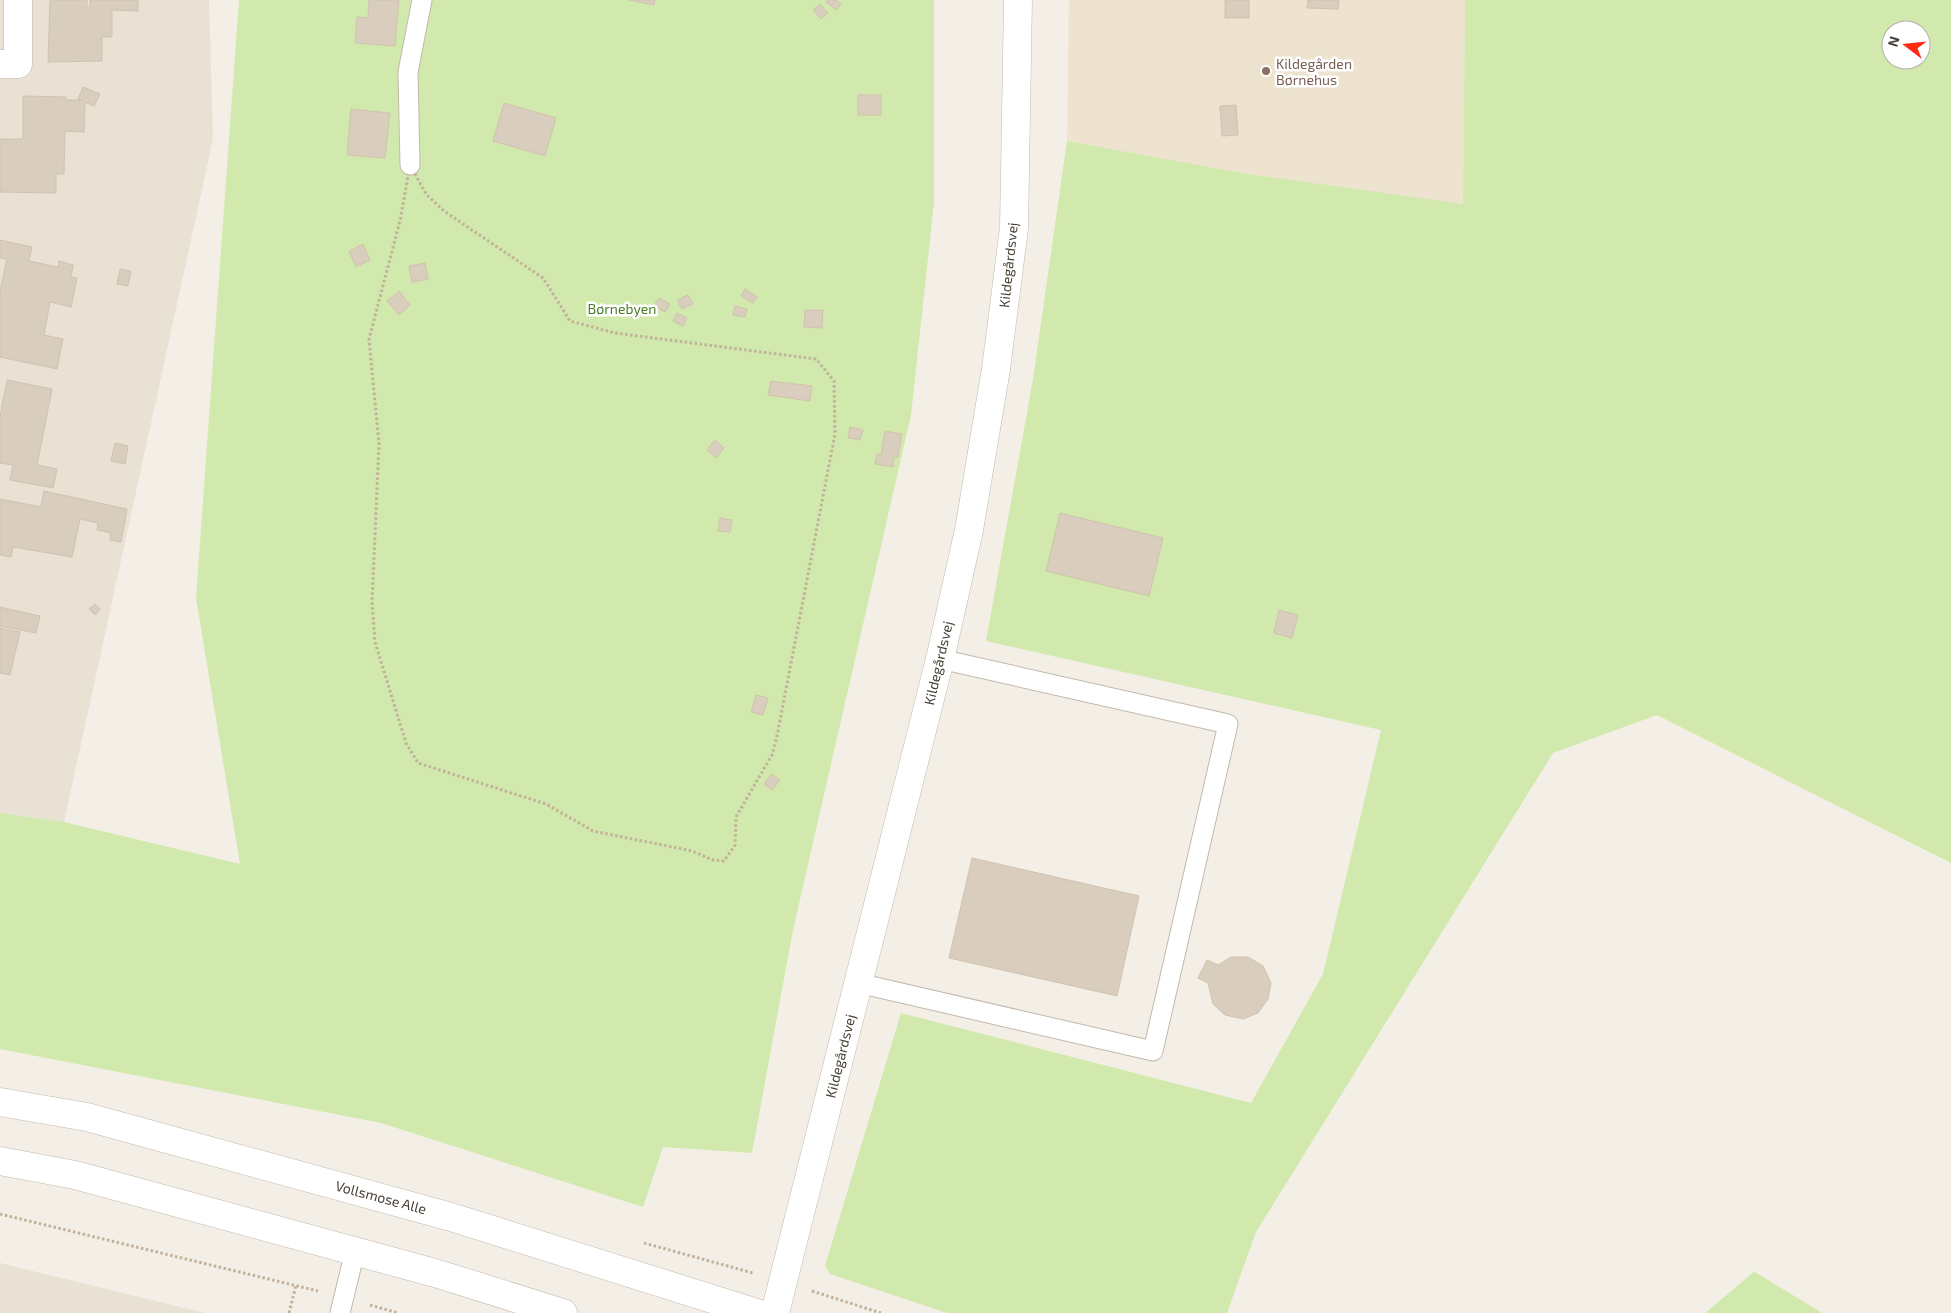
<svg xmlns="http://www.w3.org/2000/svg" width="1951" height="1313" font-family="'Exo 2',sans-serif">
  <rect width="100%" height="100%" fill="#f4efe6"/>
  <path fill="#e8e1d4" d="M0,0H209L213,139L64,822L0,813Z
    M0,1263L205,1313H0Z"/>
  <path fill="#ede3cf" d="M1069,0H1465L1463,205L1248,174L1067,141Z"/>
  <path fill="#d1e9ad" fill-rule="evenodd" d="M239,0H934V203L911,415L793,930L752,1153L663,1147L643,1207L381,1123L0,1049V813L64,822L240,864L196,598Z
    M1465,0H1951V863L1657,715L1553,753L1256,1232L1227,1313H947L830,1274L825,1266L901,1013L1251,1103L1323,974L1381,730L986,641L1033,379L1067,141L1248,174L1463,204ZM1891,30H1921V60H1891Z
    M1755,1271V1272L1822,1313H1705Z"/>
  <path fill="#d9cdbe" stroke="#d1c2ae" d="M50,0H87V7H90V0H138V11L112,10V37H102V61L48,62Z
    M369,0H399L395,46L355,43L357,17L368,18Z
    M629,0H655L654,5Z
    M828,0H836L841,4L836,10L826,2Z
    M1225,0H1249V18H1225Z
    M1308,0H1339L1338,9L1307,8Z
    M820,4L828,13L821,19L813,10Z
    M83,87L100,94L94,106L85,102L84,132L65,131L64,174H56V193L0,192V139H23V96L66,97V100H82L78,99Z
    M858,95H881V115H858Z
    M504,103L556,118L545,156L493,141Z
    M1236,105L1238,135L1222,136L1220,106Z
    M351,109L390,113L385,158L347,155Z
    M0,240L32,247L29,261L58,267L59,261L73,265L71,277L77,278L71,307L50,302L44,335L63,339L57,369L0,357V291L7,259L0,258Z
    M363,244L370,260L356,267L349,251Z
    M425,263L428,279L412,282L409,266Z
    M120,269L131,271L128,286L117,284Z
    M745,289L757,297L753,303L741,296Z
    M399,291L410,305L399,315L387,301Z
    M688,295L693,304L682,309L677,300Z
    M659,298L670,304L665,312L654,306Z
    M735,306L747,309L745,317L733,315Z
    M805,310H823L822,328L804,327Z
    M677,313L687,318L683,326L673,321Z
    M7,380L52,389L37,465L57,469L53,488L10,480L13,465L0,463V416Z
    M771,381L812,386L810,401L768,395Z
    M850,427L863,430L860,440L848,438Z
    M885,431L902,434L898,457H894L893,467L875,464L877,454H881Z
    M715,440L724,448L716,458L707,450Z
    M115,443L128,446L125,464L111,461Z
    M44,491L127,509L121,542L110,540L111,533L97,530L98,523L80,519L72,557L13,547L11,557L0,555V499L41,507Z
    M1060,513L1163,538L1149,596L1046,571Z
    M720,518L732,520L730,532L718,531Z
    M95,604L100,609L95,615L89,609Z
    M0,607L40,616L36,633L0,626Z
    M1279,610L1298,615L1292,638L1274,633Z
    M0,628L20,632L10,675L0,673Z
    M756,695L768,698L763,715L751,712Z
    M771,774L780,780L772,790L764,784Z
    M972,858L1139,896L1117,996L949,958Z
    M1231,957H1248L1263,966L1271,983L1268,999L1258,1013L1243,1019L1225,1015L1213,1004L1208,983L1198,978L1207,960L1218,965Z"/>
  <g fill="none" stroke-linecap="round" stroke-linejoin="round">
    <g stroke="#c2b9ab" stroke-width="21">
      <path id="service" d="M410,165L408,72L422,0
        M858,983L1153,1051L1228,724L940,659
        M340,1313L355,1251"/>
    </g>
    <g stroke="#c2b9ab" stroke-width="29">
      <path id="minor" d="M0,64H18V0
        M775,1313L940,659L969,530L996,369L1014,228L1018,0"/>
    </g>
    <g stroke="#c2b9ab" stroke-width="29">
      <path id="tertiary" d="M0,1102L87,1117L451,1217L757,1313
        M0,1161L75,1175L435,1273L563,1313"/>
    </g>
    <path stroke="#c2b199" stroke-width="3" stroke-dasharray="2.5 2.5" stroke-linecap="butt" d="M410,165L426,194L444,211L543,278L570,321L615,333L816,359L834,381L835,434L777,736L772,755L736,817L735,845L724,861L713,860L692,851L593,831L546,804L418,763L406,743L375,642L372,602L379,444L369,339L400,221Z
      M0,1214L318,1291
      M644,1243L753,1273
      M812,1291L881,1313
      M370,1305L398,1313
      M289,1313L296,1285"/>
    <use href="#service" stroke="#fff" stroke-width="19"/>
    <use href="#minor" stroke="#fff" stroke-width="28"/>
    <use href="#tertiary" stroke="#fff" stroke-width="28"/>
  </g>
  <circle fill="#8d6e63" stroke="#fff" stroke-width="2" cx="1266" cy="71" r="5"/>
  <g text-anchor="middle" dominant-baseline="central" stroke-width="5" stroke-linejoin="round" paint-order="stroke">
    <g font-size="14" fill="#785e54" stroke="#fff" text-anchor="start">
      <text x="1276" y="63">Kildegården<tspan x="1276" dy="16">Børnehus</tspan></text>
    </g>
    <g font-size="14" fill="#473f35" stroke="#fff">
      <text transform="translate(1008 265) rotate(-84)">Kildegårdsvej</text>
      <text transform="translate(938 663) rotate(-77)">Kildegårdsvej</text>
      <text transform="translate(840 1056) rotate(-76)">Kildegårdsvej</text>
      <text transform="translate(381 1197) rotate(15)">Vollsmose Alle</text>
    </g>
    <g font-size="14" fill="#4a7b26" stroke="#fff">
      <text x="622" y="308">Børnebyen</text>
    </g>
  </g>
  <g transform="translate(1906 45) rotate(286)"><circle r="24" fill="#ffffff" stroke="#b5b2ae"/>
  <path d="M0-4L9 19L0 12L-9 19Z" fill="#ff2a12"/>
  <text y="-8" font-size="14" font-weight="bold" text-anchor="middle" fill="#473f35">N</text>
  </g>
</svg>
